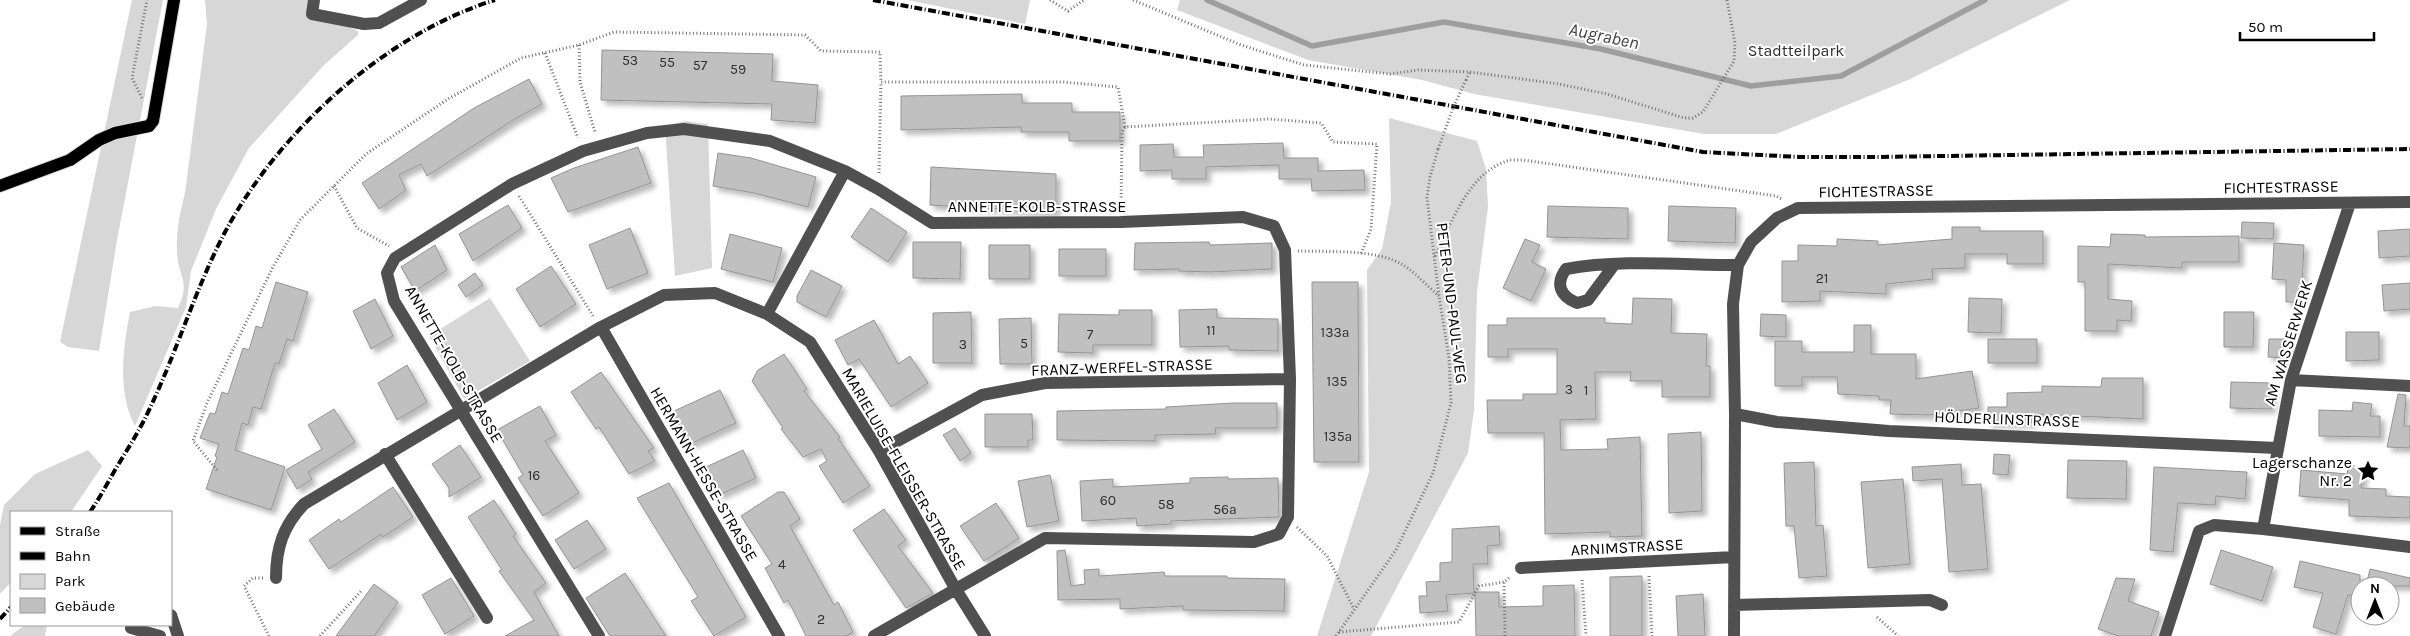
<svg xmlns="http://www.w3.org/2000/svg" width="2410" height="636" font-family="Karla,sans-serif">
  <defs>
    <filter id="shadow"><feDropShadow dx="4.5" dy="4.5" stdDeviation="2.5" flood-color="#0004"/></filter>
  </defs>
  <rect width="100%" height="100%" fill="#fff"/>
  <path fill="#d7d7d7" d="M132,0H163L117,240L99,351L68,347L60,342Z
    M205,0H311L313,16C323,20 352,27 358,31V35L324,65L249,148L216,209L191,271L186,307L135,426C117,392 123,348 130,312L156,306L178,308C191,280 178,278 177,252C176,231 180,213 185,193L207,24Z
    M907,0H1030L1025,24Z
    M1180,0H2070L1908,80L1776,134H1704L1474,94L1422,80L1308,60L1177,10Z
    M1389,118L1477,141L1486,169L1488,207L1477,292L1474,410L1468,453L1371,636H1317L1369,472L1367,270L1382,249L1391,202Z
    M685,121L708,124L712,268L675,276L665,126Z
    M490,298L530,361L464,399L429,336Z
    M88,450L102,466L71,512H11V582L0,594V525L4,505L35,474Z
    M25,625H47L45,636H10Z"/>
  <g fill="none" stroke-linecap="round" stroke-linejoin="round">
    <path stroke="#9e9e9e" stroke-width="5.5" d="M1207,0L1312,46L1444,22L1601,49L1751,86L1841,76L1985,0"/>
  </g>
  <path fill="#c0c0c0" stroke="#949494" filter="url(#shadow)" d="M602,50L773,54L772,81L818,85L815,123L771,120L772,104L601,100Z
    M529,79L542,104L513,120L427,176L421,164L399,175L406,190L379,209L362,183L474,108Z
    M1022,94V103H1072V112H1120V141H1069V132H1021V127L901,130V96Z
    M1283,143L1284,158H1318V171L1364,170L1365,190L1312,191L1311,179H1279V165L1206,167V179H1172V170L1140,171V145L1173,144L1174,157H1204L1203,145Z
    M638,147L651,183L568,212L551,178L574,168Z
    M718,153L751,158L816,177L808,207L754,193L713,186Z
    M931,167L1056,174V212L930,205Z
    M508,205L522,228L473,261L459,234Z
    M1548,206L1628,208V239L1547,237Z
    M1669,206L1736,208L1735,243L1668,241Z
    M871,208L907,232L888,262L851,237Z
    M2242,222L2274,223L2273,239L2241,238Z
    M1952,227H1980V231H2043V264H2007V254H1965V268L1932,269L1933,279L1886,284V294L1820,291V301L1782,302V261H1798V245L1837,246V239L1878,241V245L1952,239Z
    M630,228L648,273L607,289L589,245Z
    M2410,229V256L2379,258L2378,231Z
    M730,234L782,248L773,282L721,269Z
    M2111,234L2145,235V237L2239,236V262H2182V268L2108,264V299L2132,301L2131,321L2117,320V331H2085V282H2078V246L2110,247Z
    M1525,239L1540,245L1532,262L1546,269L1531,301L1503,288Z
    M913,242H961L960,279L913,278Z
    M1209,242L1210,245L1272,243V269L1210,272L1179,271V269L1134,270L1135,243Z
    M2274,243L2304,245L2301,302H2286V280L2272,279Z
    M435,245L447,270L415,291L401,267Z
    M989,245H1030V279H989Z
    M1059,249H1106V276H1059Z
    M551,266L576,304L540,327L516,289Z
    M811,270L842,286L826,317L797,302V296Z
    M475,273L483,285L466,297L458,285Z
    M276,282L308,292L293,341L287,339L279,364L275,363L261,409L253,407L248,425L242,423L235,450L285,467L271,510L206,489L217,457L215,456L219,444L200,438L210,413L215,414L222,392L228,394L243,348L249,350L256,326L262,328Z
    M1312,282H1358L1359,462H1314Z
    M2410,283V309L2384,311L2382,285Z
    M1633,298L1672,299L1671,333L1707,334L1706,366H1710V397H1662V381H1630L1631,372H1595L1596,419L1560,420L1561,450L1608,449L1607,439L1640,437L1642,536L1610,537V532L1545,534L1544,433H1488L1487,400H1523V394H1557V349H1508V357H1488V325H1507V318H1605V323L1632,324Z
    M1969,298L2002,299L2001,333L1968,332Z
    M375,299L393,336L371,349L353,311Z
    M1217,309V318L1278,319V351L1229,350V346L1180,347L1179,310Z
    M1119,310H1152V345H1093V353L1058,352L1059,314L1119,315Z
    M971,312L972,363H933V313Z
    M2224,312H2254L2253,347H2224Z
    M1761,314L1786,315V337L1760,336Z
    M1031,318L1032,364H1000L999,319Z
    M874,320L898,364L910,356L928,383L891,407L859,359L848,365L835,340Z
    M1854,325H1871V354H1916V379L1972,371L1979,408L1929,415L1890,414L1891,400H1879V396L1838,394L1837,377H1802V386H1775V341H1802V352H1854Z
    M2346,332H2379V360L2346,361Z
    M1988,339H2037V363H1988Z
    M2269,339H2287V358L2268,357Z
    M784,354L807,389L804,391L840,437L838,438L870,486L843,503L819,466L827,461L821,449L803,457L781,429L783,428L752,381L758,370Z
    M407,365L427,402L397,420L378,383Z
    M601,372L654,448L648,451L655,461L629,474L599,427L596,429L571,392Z
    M2102,378H2143V419L2032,414V423H1988V407H2007V393L2042,392V386L2101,387Z
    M2231,382L2272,383L2271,409L2230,408Z
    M720,390L736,423L688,445L672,412Z
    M2398,394L2406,395L2404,426H2410V448L2387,447Z
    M2353,402L2372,404L2370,416H2380V437L2319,436V410L2352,411Z
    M1233,403H1277V428H1215L1216,434L1155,435V441L1057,440V411L1166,409V407Z
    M540,406L556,435L545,441L579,493L543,516L518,478L523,475L497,430Z
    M334,409L355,442L308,472L312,479L297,489L286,470L322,449L308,425Z
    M985,414H1032L1033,440H1028V447H985Z
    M955,428L971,453L960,461L943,435Z
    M1701,432L1702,511L1669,513L1668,434Z
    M460,445L481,477L449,497V488L432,464Z
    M743,450L756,478L719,495L706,467Z
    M1994,454L2010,455L2008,475L1993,474Z
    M2068,460L2127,461L2126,499L2067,498Z
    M1814,462L1816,526L1823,525L1827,576L1799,578L1794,526H1786L1784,463Z
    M1961,464L1962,485L1981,484L1988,569L1949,572L1942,479L1913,481L1912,467Z
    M2349,465L2364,468L2361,488L2386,489V496L2410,497V518L2349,516V500L2299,496L2301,470L2347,474Z
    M2154,467L2247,472L2245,499L2216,496L2215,505L2178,503L2173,552L2150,550Z
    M1050,475L1059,521L1027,527L1018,481Z
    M1228,477V479L1278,478L1279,517L1171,521V524L1137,526L1136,518L1082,521L1080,481L1113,479V487L1190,483V478Z
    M1903,479L1910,564L1868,568L1861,482Z
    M669,483L746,617L714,636L691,601L698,597L637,498Z
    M393,487L413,517L383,537L381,534L329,569L309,540L339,519L341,522Z
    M778,492H784L800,519L790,526L834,605L838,602L853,632L846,636H806L788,600L784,603L765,568L772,564L741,516Z
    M494,500L516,534L513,536L546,583L534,592L559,636H505L534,620L499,571L502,570L468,517Z
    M996,503L1019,538L984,561L960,526Z
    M884,509L906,540L898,546L933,593L906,608L853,530Z
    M587,520L606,549L574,569L555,540Z
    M1499,526L1500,545L1487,546L1488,564H1473L1474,593L1446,595L1448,611L1420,613L1419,596H1427L1426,582L1440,581V563L1452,562V529Z
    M1065,550L1071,586L1085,584L1084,570L1099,569V576L1164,572L1165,576H1227V578L1285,579L1284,611L1183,610V606L1120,609V599L1058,600L1057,551Z
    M2221,550L2273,567L2262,601L2210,584Z
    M2300,561L2360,575V597L2348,595L2336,634L2313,627L2323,593L2294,587Z
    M2370,569L2410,578V586H2366Z
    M625,573L666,636H610L586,598Z
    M1642,576V636H1610V577Z
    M451,578L474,616L445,634L422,595Z
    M2116,578L2135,579L2128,601L2159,612L2151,636H2119L2098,629Z
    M374,584L398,602L374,636H336Z
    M1574,585L1575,636H1476L1475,592H1499V607L1543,606V586Z
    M1703,594L1705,636H1678L1676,596Z"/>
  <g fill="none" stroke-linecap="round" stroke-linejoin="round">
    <g stroke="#dbdbdb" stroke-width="14">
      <path id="major" d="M0,186L70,160L99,140L115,133L149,126L153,121L174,0"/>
    </g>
    <path stroke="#727272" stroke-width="3" stroke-dasharray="1 2.5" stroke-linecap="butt" d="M1050,0L1068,11L1084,0
      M1133,0L1241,45L1304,65L1390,74L1418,70L1470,72L1559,84L1607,94L1684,118H1693L1703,112L1734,61L1735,43L1727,0
      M579,45L580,82L595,132
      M545,53L578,138
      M1466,80L1470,72
      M142,98L132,78L147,0
      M879,173L881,82
      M334,186L357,228L389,246
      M519,196L593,316
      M1121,208L1122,132L1125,127
      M1298,251C1328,252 1378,249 1403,265C1416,273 1427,286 1439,296
      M1435,256C1453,221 1468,172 1510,160H1523L1776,196L1782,199
      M217,470L193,441L207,403L273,267L300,220L366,154L448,99L521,58L579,45L614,32L805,35L821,51L880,52L881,82H1063L1118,87L1125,127L1269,119L1321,123L1333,142L1377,144L1371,229L1361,254
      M1297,527L1327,556L1354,609
      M1649,576L1652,636
      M263,578H253L244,586L269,636
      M1582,580L1586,636
      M1877,617L1898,636
      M1339,632L1459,622L1479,586L1504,582
      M320,636L362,590
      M1336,636L1396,550L1433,473L1451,403L1449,358L1439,296L1427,198L1430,177L1438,149
      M1505,636L1504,582L1510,577"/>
    <path stroke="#505050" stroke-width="12" d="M314,0L312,14L364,24L379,23L421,0
      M1614,265L1588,300L1577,303C1560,296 1555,284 1566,269C1620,259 1683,265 1738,265
      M767,314L845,171
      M601,327L779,636
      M2291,380L2410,386
      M1735,414L1777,422L1889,431L2277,448
      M879,451L982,395L1045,383L1290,379
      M385,454L487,618
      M2263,529L2410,547
      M1521,568L1734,557
      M276,578C276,548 283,526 304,504L601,327L664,295L715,293L767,314L810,342L879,451L955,588L985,636
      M1734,605L1930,600L1942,605
      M171,615L178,636
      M131,628L160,636
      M599,636L394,301L387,273L395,258L512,184L583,151L647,133L684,129L770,141L845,171L878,189L932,223L1121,222L1243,217L1274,226L1285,250L1290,379L1288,517L1279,534L1254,542L1045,538L874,636
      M1734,636L1735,414L1733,304L1738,265L1751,242L1777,218L1798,208L2410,202
      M2165,636L2199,531L2214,525L2263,529L2291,380L2350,203"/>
    <use href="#major" stroke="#000" stroke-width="12"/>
    <path stroke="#000" stroke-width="4" stroke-dasharray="8 2.5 1 2.5" stroke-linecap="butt" d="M873,0L1703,152L1800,157H1876L2410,149
      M90,512C99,499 107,484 115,470C127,450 140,430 150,408C177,351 195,290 224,234C277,133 385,34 495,0
      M0,619L11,607"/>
    <path stroke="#727272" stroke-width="3" stroke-dasharray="1 2.5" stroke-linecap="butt" d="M1438,149L1453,108L1466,80"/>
  </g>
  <defs>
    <g id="sight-bare" transform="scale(1.725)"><path d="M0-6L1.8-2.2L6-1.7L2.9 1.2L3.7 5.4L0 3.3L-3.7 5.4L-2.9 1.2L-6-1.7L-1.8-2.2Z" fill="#000" stroke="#fff" stroke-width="2.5" paint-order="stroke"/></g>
  </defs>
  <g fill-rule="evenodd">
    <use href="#sight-bare" x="2368" y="471"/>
  </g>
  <g text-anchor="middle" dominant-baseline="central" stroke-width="4" stroke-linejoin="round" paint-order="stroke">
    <g font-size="14" fill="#303030">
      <text x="630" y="60">53</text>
      <text x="667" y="62">55</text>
      <text x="700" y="65">57</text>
      <text x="738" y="69">59</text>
      <text x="1822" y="278">21</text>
      <text x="1211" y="330">11</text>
      <text x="1335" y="332">133a</text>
      <text x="1090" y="334">7</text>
      <text x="1024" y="343">5</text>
      <text x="963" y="344">3</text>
      <text x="1337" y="381">135</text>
      <text x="1569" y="389">3</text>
      <text x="1586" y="390">1</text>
      <text x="1338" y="436">135a</text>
      <text x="534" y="475">16</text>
      <text x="1108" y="500">60</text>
      <text x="1166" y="504">58</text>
      <text x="1225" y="509">56a</text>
      <text x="782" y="564">4</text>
      <text x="821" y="619">2</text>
    </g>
    <g font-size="16" fill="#2e2e2e" stroke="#fff">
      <text x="1796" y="50">Stadtteilpark</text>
    </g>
    <g font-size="16" fill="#000" stroke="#fff">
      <text transform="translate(2281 187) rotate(-1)">FICHTESTRASSE</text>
      <text transform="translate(1876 191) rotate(-1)">FICHTESTRASSE</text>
      <text x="1037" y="206">ANNETTE-KOLB-STRASSE</text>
      <text transform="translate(1452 303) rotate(83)">PETER-UND-PAUL-WEG</text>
      <text transform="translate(2288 343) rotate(-73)">AM WASSERWERK</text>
      <text transform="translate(454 364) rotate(60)">ANNETTE-KOLB-STRASSE</text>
      <text transform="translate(1122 367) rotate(-2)">FRANZ-WERFEL-STRASSE</text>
      <text transform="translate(2007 419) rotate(2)">HÖLDERLINSTRASSE</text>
      <text transform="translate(904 469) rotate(60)">MARIELUISE-FLEISSER-STRASSE</text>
      <text transform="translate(704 474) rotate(60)">HERMANN-HESSE-STRASSE</text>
      <text transform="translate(1627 547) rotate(-3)">ARNIMSTRASSE</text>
    </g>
    <g font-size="16" fill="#000" stroke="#fff" text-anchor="end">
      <text x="2352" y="462">Lagerschanze<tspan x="2352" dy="18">Nr. 2</tspan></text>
    </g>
    <g font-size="18" font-style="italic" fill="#3f3f3f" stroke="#fff">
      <text transform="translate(1604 36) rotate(12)">Augraben</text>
    </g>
  </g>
  <rect x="10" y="511" width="162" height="115" fill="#ffffff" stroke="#999999"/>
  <rect x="20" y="527" width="25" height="8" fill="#000000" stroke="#999999"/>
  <text x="55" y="536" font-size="15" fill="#000000">Straße</text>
  <rect x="20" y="552" width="25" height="8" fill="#000000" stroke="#999999"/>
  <text x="55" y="561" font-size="15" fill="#000000">Bahn</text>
  <rect x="20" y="574" width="25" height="15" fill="#d7d7d7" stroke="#999999"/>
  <text x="55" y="586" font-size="15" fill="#000000">Park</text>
  <rect x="20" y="598" width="25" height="15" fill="#c0c0c0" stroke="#999999"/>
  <text x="55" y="611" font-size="15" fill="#000000">Gebäude</text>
  <g transform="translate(2375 601)"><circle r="24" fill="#ffffff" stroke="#999999"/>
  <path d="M0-4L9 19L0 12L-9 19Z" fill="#000000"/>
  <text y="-8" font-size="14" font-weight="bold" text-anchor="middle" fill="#000000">N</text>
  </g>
  <path d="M2240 32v8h134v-8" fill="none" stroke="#000000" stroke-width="2.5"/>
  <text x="2248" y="32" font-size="15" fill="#000000" stroke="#ffffff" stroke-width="4" paint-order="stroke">50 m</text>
</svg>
